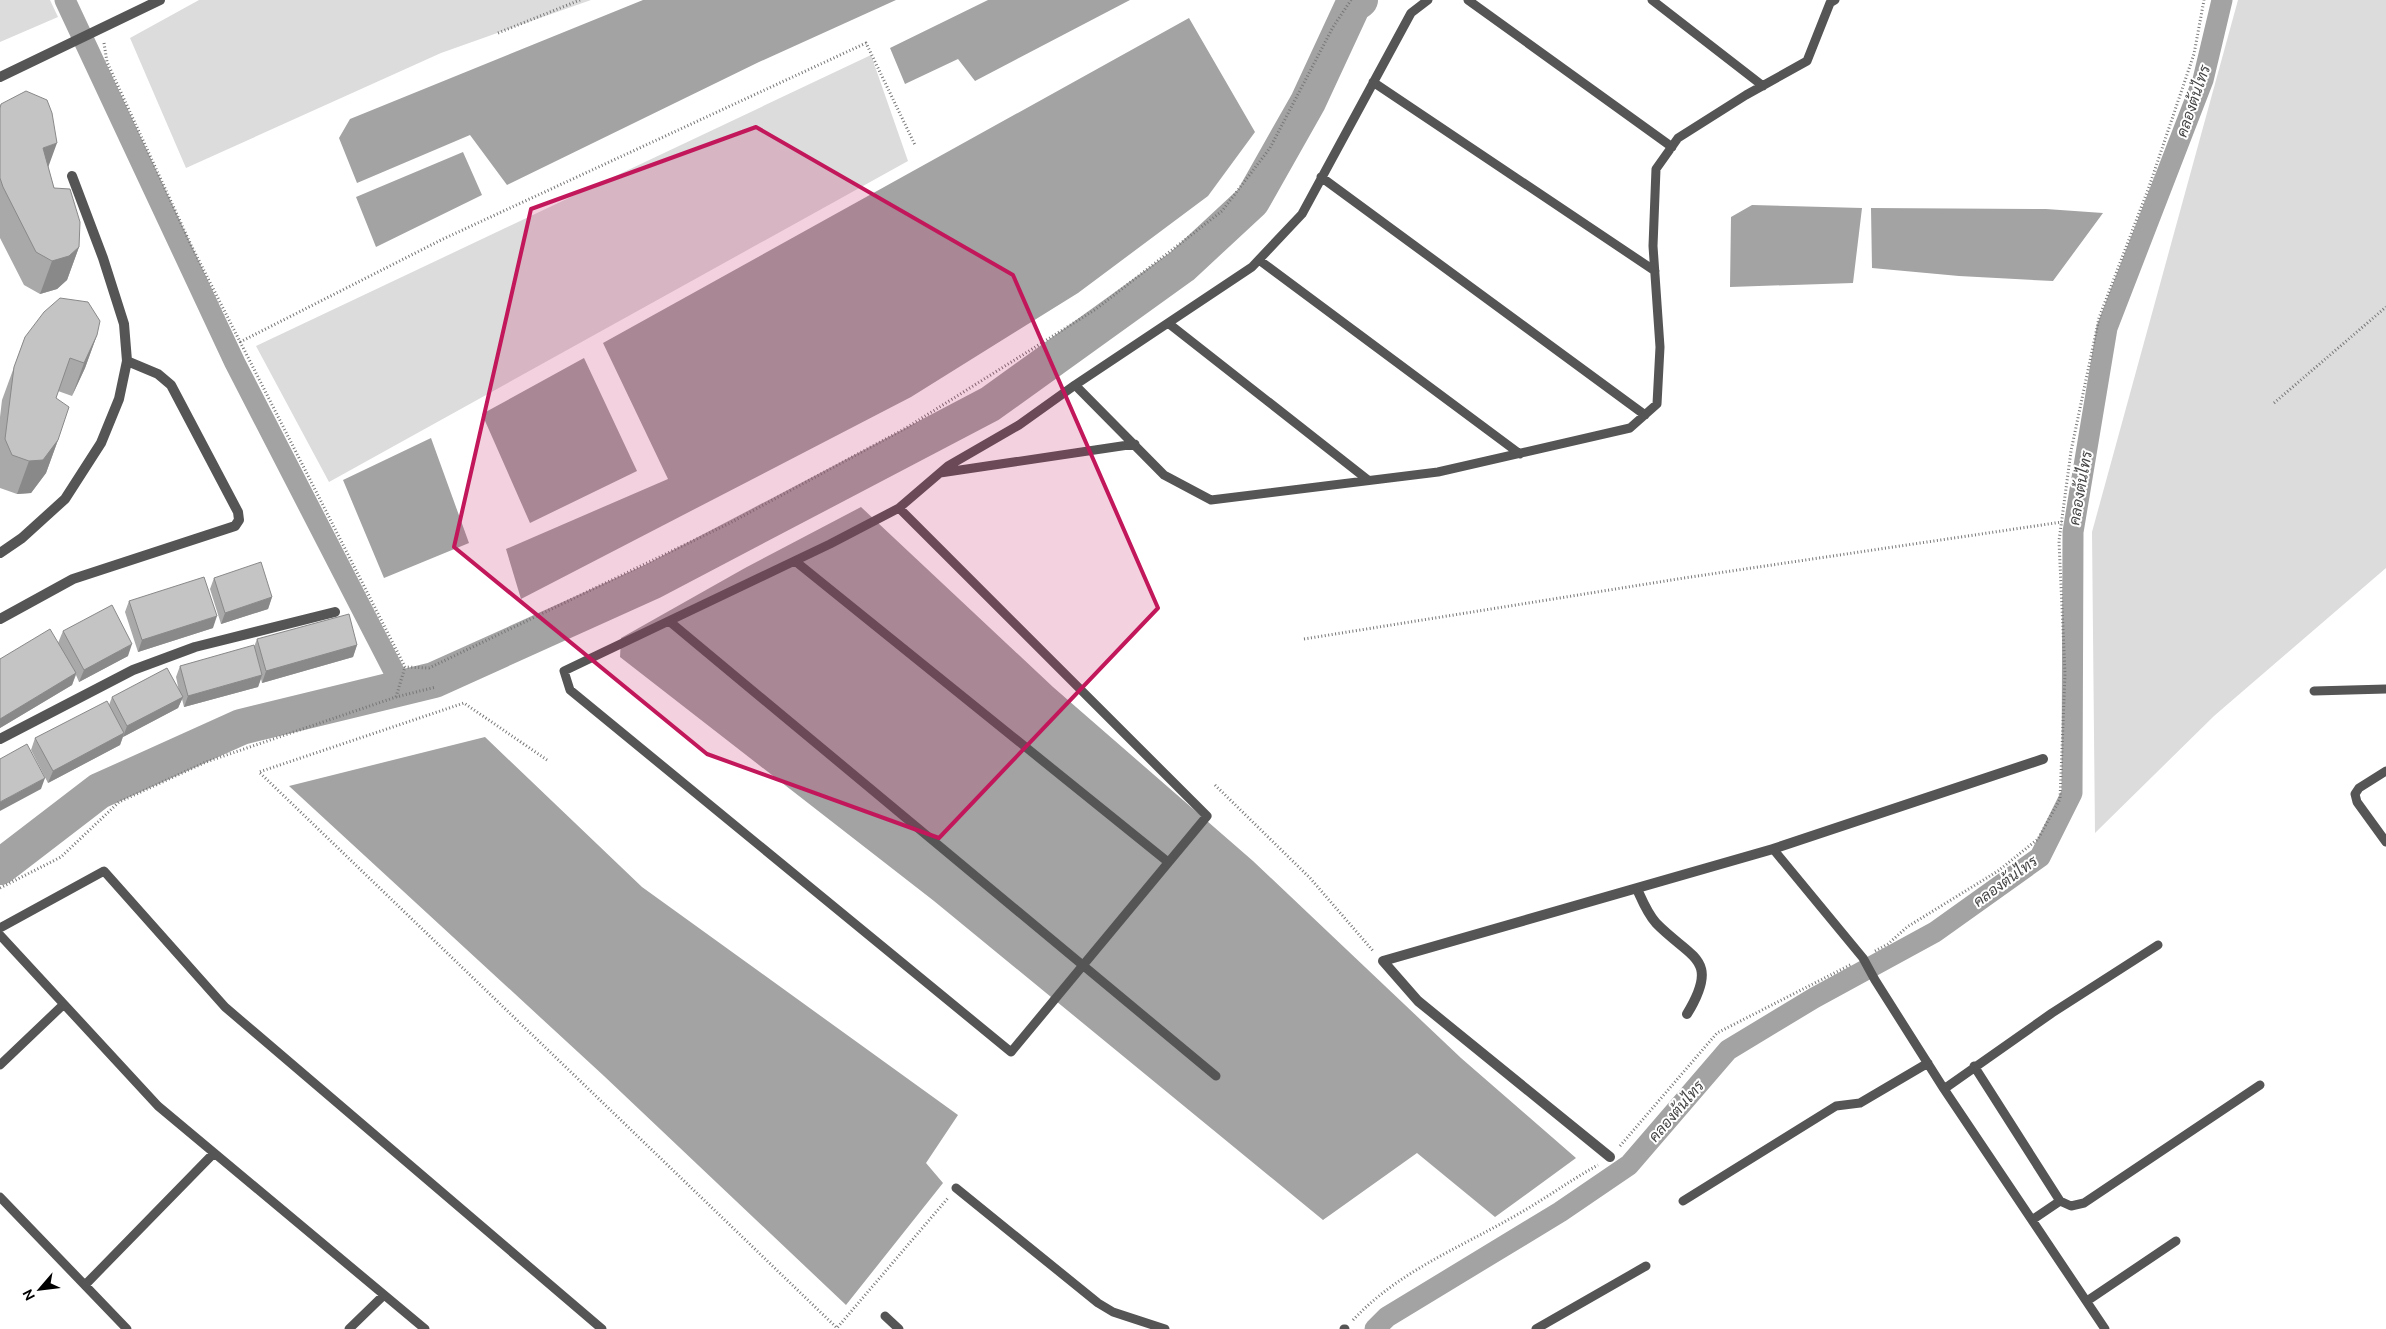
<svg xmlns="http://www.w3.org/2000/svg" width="2386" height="1329" font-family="Ubuntu,Sarabun,sans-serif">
  <rect width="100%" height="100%" fill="#fff"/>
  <path fill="#dcdcdc" d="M0,0H50L58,17L0,42Z
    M199,0H591L441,53L186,168L130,38Z
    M2238,0H2386V568L2214,716L2095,833L2092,532Z
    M871,55L908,161L329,482L256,346Z"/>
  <path fill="#a3a3a3" d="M643,0H896L759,62L507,185L470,135L357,183L339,138L350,119Z
    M988,0H1130L975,81L958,59L905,84L890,48Z
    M1189,18L1255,132L1208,196L1078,293L911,397L521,599L506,549L668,479L603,343Z
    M463,152L482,195L376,247L356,197Z
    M1752,205L1862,208L1853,283L1730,287L1731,217Z
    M1871,208L2046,209L2103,213L2053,281L1959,276L1872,268Z
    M584,358L637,471L530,523L482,414Z
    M431,438L469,543L384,578L343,480Z
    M861,507L1053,687L1253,861L1461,1058L1576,1158L1495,1217L1417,1153L1323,1220L934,901L620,657L621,638L745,568Z
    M485,737L642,887L958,1115L926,1163L943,1183L846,1305L604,1076L289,786Z"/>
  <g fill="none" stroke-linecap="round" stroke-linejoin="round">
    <path stroke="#a3a3a3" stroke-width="21" d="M65,0L235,363L402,687
      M1375,1329L1387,1317L1560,1212L1629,1165L1728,1050L1814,998L1935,932L2040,857L2072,793L2073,532L2107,328L2203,80L2222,0"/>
    <path stroke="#a3a3a3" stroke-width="36" d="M0,867L99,791L241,727L434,680L653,581L990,404L1182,266L1252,201L1308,102L1353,5L1360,0"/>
    <path stroke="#777" stroke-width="3" stroke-dasharray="1 2.5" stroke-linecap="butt" d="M498,33L580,0
      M104,43L107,62L191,245L405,667L429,668L730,523L906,428L1096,309L1222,211L1270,148L1333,27L1351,0
      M240,342L441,240L866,43L915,145
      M2274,403L2386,307
      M1304,639L1684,578L2062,522
      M396,697L405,667
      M547,760L464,703L259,772L837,1328L948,1198
      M1215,785L1310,878L1374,952
      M0,888L61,857L119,802L206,762L396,697L436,687
      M1875,951L1888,944L1907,927L1998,871L2038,839L2060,799L2065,674L2059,541L2071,451L2099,318L2149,187L2194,54L2204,0
      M1620,1146L1717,1033L1852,964
      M1353,1320C1398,1272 1457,1249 1513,1217C1542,1201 1569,1181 1598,1165"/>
    <path stroke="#555" stroke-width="9" d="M1468,0L1672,147
      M1652,0L1763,86
      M1373,82L1655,271
      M1321,177L1645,415
      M1259,260L1520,454
      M1168,323L1368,480
      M1075,385L1252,267L1302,214L1411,13L1428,0
      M940,473L1135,444
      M899,508L1207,816L1011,1052L570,690L564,671L830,544L899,508L948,466L1019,425L1075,385L1164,475L1211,500L1438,472L1630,428L1657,404L1660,347L1653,246L1656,169L1678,138L1746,95L1807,61L1830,3L1835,0
      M795,561L1168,862
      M669,621L1216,1076
      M2314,691L2386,689
      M2386,771L2359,788L2355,794L2357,802L2386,842
      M1773,849L1863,958L1875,980L1944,1089L2105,1329
      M0,928L104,871L225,1007L602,1329
      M0,935L158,1106L425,1329
      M0,1065L64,1004
      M1974,1066L2060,1201
      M1944,1089L2052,1013L2158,945
      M956,1188L1098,1303L1113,1312L1165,1329
      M0,1197L127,1329
      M1683,1201L1836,1106L1860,1103L1928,1063
      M2032,1220L2060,1201L2071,1206L2084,1203L2260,1085
      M85,1285L214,1153
      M2087,1301L2176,1241
      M885,1316L899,1329
      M349,1329L384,1295
      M1344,1329H1345
      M1536,1329L1646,1266"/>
    <path stroke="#555" stroke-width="10" d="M0,77L160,0
      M0,553L22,538L65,499L101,443L119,399L127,361L124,324L103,258L72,176
      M0,619L73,579L235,526L239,520L238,512L171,385L158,374L127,361
      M0,739L133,670L195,647L335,612
      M1637,889C1642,900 1647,913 1656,923C1691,959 1721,958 1687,1014
      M1610,1157L1418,1001L1383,961L1773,849L2043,759"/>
  </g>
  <path fill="#a9a9a9" d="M0,107L48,167L54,188L79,247L67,280L57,289L40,294L24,285L0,238Z
    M97,335L85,368L72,396L58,391L56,398L58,440L46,473L31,493L17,494L0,488V417L2,400L25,337Z
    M214,578L272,597L268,609L221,624L210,589Z
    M129,601L213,628L138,652L125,612Z
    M63,631L128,656L79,682L76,675L72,685L0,728V659L58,643Z
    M257,639L357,645L353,657L262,683L261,679L258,687L184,707L182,699L178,708L123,737L120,745L48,783L31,750L35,738L109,705L112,697L179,691L176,677L180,666L254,647Z"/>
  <path fill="#898989" d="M57,143L45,176L43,148Z
    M79,247L67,280L57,289L40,294L52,261Z
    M97,335L85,368L72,396L84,363Z
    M58,440L46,473L31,493L17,494L29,461Z
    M272,597L268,609L221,624L225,613Z
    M217,616L213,628L138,652L142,640Z
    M132,644L128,656L79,682L84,670Z
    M357,645L353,657L262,683L266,671Z
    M76,673L72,685L0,728V719Z
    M262,675L258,687L184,707L188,696Z
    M183,697L178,708L123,737L127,726Z
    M124,733L120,745L48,783L53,771Z
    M45,778L41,789L0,811V802Z"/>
  <path fill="#c4c4c4" stroke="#898989" d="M26,91L47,100L52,113L57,143L43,148L54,188L70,189L80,222L79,247L69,256L52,261L36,252L3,187L0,178V108L1,104Z
    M60,298L88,302L100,321L97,335L84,363L70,358L56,398L69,407L58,440L43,460L29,461L12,455L5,439L14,367L25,337L44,312Z
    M261,562L272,597L225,613L214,578Z
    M204,577L217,616L142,640L129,601Z
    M112,605L132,644L84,670L63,631Z
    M349,614L357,645L266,671L257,639Z
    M50,629L76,673L0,719V659Z
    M254,645L262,675L188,696L180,666Z
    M167,668L183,697L127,726L112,697Z
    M107,701L124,733L53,771L35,738Z
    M27,744L45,778L0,802V759Z"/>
  <path fill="#c2185b" fill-opacity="0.2" stroke="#c2185b" stroke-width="4" stroke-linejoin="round" d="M756,127L1013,275L1158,608L939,838L707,754L454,547L531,209Z"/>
  <g text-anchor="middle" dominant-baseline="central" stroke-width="4" stroke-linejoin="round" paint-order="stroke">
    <g font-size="15" font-style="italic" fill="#444" stroke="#fff">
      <text transform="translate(2193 101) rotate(-71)">คลองต้นไทร</text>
      <text transform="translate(2080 488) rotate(-80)">คลองต้นไทร</text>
      <text transform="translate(2005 881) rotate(-36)">คลองต้นไทร</text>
      <text transform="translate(1676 1111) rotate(-49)">คลองต้นไทร</text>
    </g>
  </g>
  <g transform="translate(40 1289) rotate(242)" stroke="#ffffff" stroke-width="4" paint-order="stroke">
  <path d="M0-4L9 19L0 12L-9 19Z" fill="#000000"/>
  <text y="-8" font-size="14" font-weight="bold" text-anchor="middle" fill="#000000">N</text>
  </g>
</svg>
